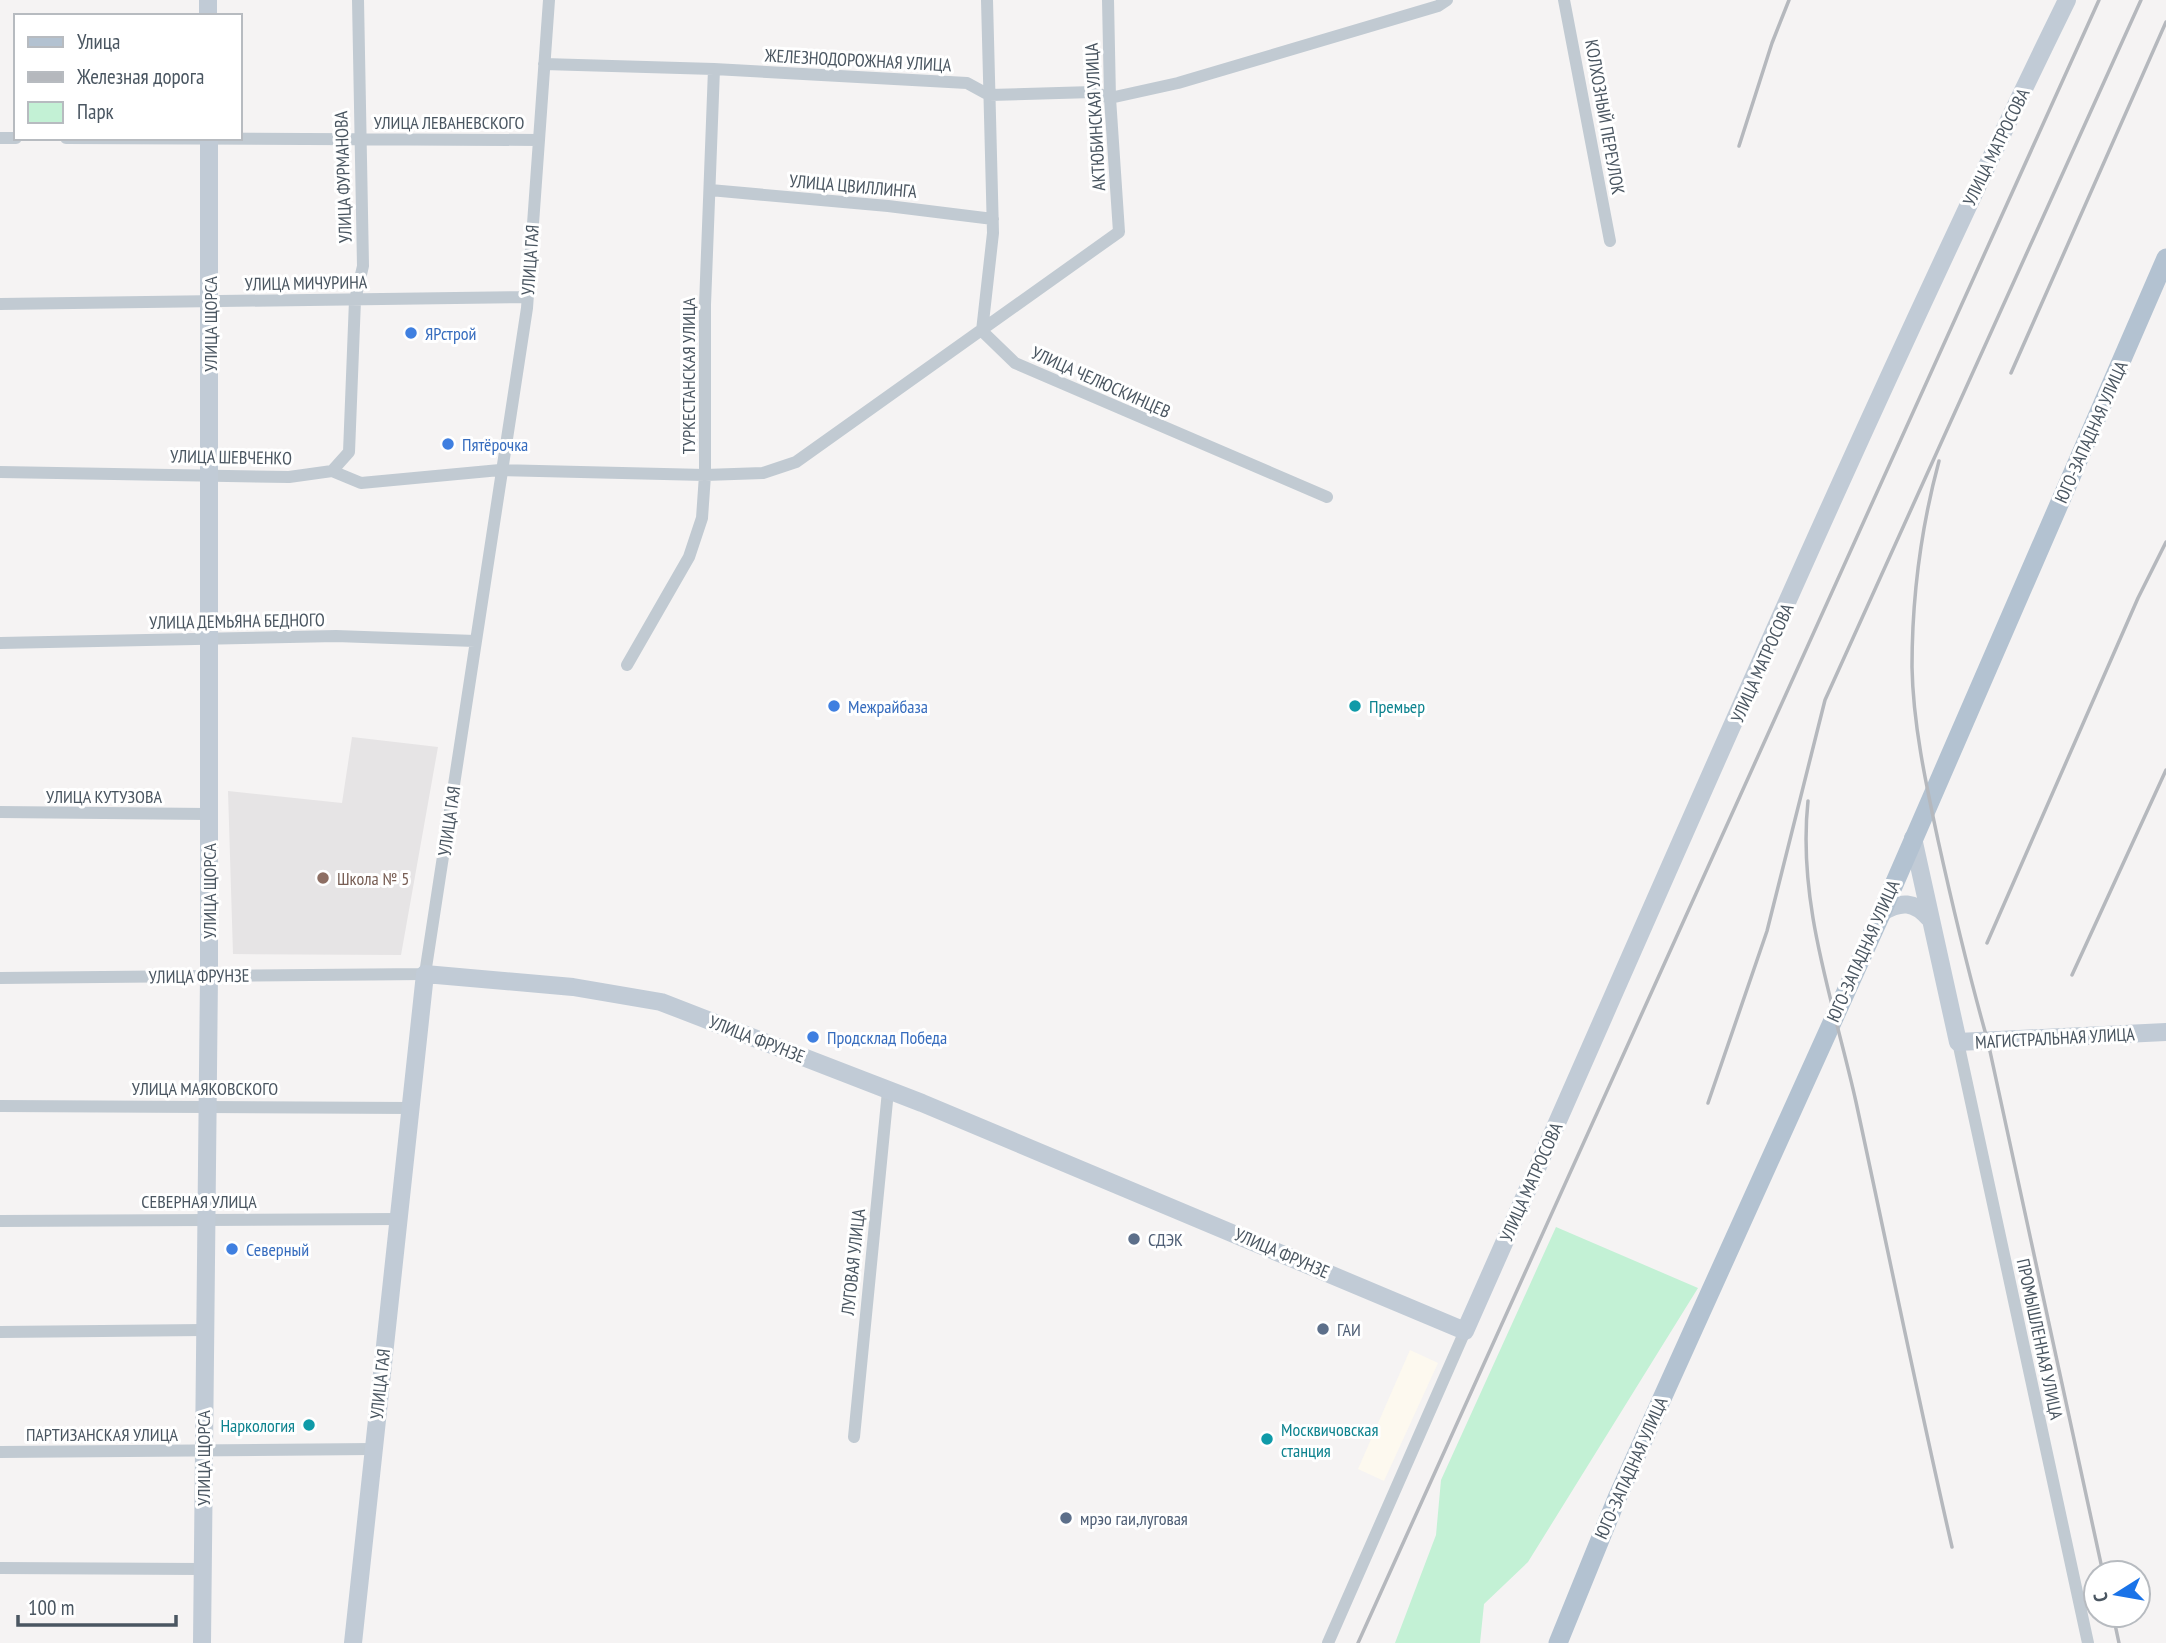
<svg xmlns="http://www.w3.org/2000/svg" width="2166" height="1643" font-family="'PT Sans Narrow',sans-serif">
  <rect width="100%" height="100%" fill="#f5f3f3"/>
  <path fill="#fdf9ef" d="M1410,1350L1438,1363L1384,1481L1358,1469Z"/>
  <path fill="#e6e4e5" d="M352,737L438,747L401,955L233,954L228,791L342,803Z"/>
  <path fill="#c3f1d5" d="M1556,1227L1698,1288L1528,1562L1484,1604L1480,1643H1395L1436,1535L1441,1480Z"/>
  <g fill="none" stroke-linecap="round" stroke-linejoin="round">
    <path stroke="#c1cad2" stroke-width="12" d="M987,0L993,233L982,331L1015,363L1327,497
      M1564,0L1610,241
      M544,64L714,69L967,83L989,95L1093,92L1110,98L1178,83L1438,6L1447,0
      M0,138H16
      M66,138L539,140
      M710,190L888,206L993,219
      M0,304L528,297
      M332,471L349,452L355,300L363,266L358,0
      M0,472L289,477L332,471L361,483L500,470L705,475L763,473L796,462L1119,232L1110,98L1108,0
      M0,643L336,636L475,641
      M627,665L689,557L702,518L705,475V305L714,69
      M0,812L208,814
      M0,978L425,974L527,308L549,0
      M1958,1042L2088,1643
      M0,1106L410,1108
      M0,1221L398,1219
      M0,1332L204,1330
      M854,1437L888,1091
      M0,1452L373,1449
      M0,1568L202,1569
      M1328,1643L1465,1331"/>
    <path stroke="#c1cbd6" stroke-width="18" d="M208,0V16
      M1913,838L1958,1042L2166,1032
      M1882,912C1901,901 1914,901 1929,918
      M202,1643L209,975V138
      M353,1643L425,974L573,987L661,1002L922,1103L1465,1331C1663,886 1853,437 2067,0"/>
    <path stroke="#b3c2d1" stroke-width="19" d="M1558,1643L1617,1498L1882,912L2166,258"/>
    <path stroke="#b5b8bd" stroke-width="3.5" d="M1739,146L1772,43L1789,0
      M2011,373L2166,22
      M1939,461C1921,528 1912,597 1912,667C1913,724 1926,784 1938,840C1953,908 1969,975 1988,1042L2103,1573
      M1808,801C1797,904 1834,1003 1856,1102C1888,1250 1918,1399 1952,1547
      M1987,943L2138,598L2166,542
      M2072,975L2166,770
      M1708,1103L1767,931L1825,700L2141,0
      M2113,1615L2119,1643
      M1358,1643L2099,0"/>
  </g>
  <g fill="#3f7fe0" stroke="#fff" stroke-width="2.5">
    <circle cx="411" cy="333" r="7"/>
    <circle cx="448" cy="444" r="7"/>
    <circle cx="834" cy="706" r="7"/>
    <circle cx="813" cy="1037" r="7"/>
    <circle cx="232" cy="1249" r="7"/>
  </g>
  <g fill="#0f9aa8" stroke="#fff" stroke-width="2.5">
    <circle cx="1355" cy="706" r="7"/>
    <circle cx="309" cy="1425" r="7"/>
    <circle cx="1267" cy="1439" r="7"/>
  </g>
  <circle fill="#8d6e63" stroke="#fff" stroke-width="2.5" cx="323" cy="878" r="7"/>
  <g fill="#5c6f8a" stroke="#fff" stroke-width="2.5">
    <circle cx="1134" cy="1239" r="7"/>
    <circle cx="1323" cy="1329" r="7"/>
    <circle cx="1066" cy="1518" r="7"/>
  </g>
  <g text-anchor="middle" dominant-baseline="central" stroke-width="6" stroke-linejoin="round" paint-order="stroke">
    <g font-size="18" fill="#4a5661" stroke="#fff">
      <text transform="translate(858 60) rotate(3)">ЖЕЛЕЗНОДОРОЖНАЯ УЛИЦА</text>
      <text transform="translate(1095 117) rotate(-93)">АКТЮБИНСКАЯ УЛИЦА</text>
      <text transform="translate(1605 117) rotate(80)">КОЛХОЗНЫЙ ПЕРЕУЛОК</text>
      <text x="449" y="122">УЛИЦА ЛЕВАНЕВСКОГО</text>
      <text transform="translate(1996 147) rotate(-64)">УЛИЦА МАТРОСОВА</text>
      <text transform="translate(343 177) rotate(-92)">УЛИЦА ФУРМАНОВА</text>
      <text transform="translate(853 186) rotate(5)">УЛИЦА ЦВИЛЛИНГА</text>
      <text transform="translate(530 260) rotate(-86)">УЛИЦА ГАЯ</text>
      <text transform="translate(306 283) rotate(-1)">УЛИЦА МИЧУРИНА</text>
      <text transform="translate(210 324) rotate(-90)">УЛИЦА ЩОРСА</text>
      <text transform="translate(688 376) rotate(-90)">ТУРКЕСТАНСКАЯ УЛИЦА</text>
      <text transform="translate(1101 382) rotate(24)">УЛИЦА ЧЕЛЮСКИНЦЕВ</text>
      <text transform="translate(2091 432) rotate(-66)">ЮГО-ЗАПАДНАЯ УЛИЦА</text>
      <text transform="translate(231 457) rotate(1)">УЛИЦА ШЕВЧЕНКО</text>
      <text transform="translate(237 621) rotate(-1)">УЛИЦА ДЕМЬЯНА БЕДНОГО</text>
      <text transform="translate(1762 663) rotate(-66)">УЛИЦА МАТРОСОВА</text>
      <text x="104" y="796">УЛИЦА КУТУЗОВА</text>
      <text transform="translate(449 821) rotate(-82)">УЛИЦА ГАЯ</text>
      <text transform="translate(209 891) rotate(-90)">УЛИЦА ЩОРСА</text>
      <text transform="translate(1863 951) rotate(-66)">ЮГО-ЗАПАДНАЯ УЛИЦА</text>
      <text transform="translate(199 976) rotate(-1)">УЛИЦА ФРУНЗЕ</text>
      <text transform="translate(2055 1038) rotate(-3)">МАГИСТРАЛЬНАЯ УЛИЦА</text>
      <text transform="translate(757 1039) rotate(21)">УЛИЦА ФРУНЗЕ</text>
      <text x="205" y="1088">УЛИЦА МАЯКОВСКОГО</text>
      <text transform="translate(1531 1182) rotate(-66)">УЛИЦА МАТРОСОВА</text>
      <text x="199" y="1201">СЕВЕРНАЯ УЛИЦА</text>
      <text transform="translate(1282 1253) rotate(23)">УЛИЦА ФРУНЗЕ</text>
      <text transform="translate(853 1262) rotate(-84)">ЛУГОВАЯ УЛИЦА</text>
      <text transform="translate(2040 1339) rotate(78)">ПРОМЫШЛЕННАЯ УЛИЦА</text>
      <text transform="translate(380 1384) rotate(-84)">УЛИЦА ГАЯ</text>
      <text x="102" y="1434">ПАРТИЗАНСКАЯ УЛИЦА</text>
      <text transform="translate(203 1458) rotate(-90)">УЛИЦА ЩОРСА</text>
      <text transform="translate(1631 1468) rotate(-66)">ЮГО-ЗАПАДНАЯ УЛИЦА</text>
    </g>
    <g font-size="18" fill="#366cbe" stroke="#fff" text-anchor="start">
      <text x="425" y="333">ЯРстрой</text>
      <text x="462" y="444">Пятёрочка</text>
      <text x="848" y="706">Межрайбаза</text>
      <text x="827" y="1037">Продсклад Победа</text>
      <text x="246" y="1249">Северный</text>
    </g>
    <g font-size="18" fill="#0d838f" stroke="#fff" text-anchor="start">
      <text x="1369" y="706">Премьер</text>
      <text x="295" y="1425" text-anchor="end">Наркология</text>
      <text x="1281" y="1429">Москвичовская<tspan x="1281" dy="21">станция</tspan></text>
    </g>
    <g font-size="18" fill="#785e54" stroke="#fff" text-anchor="start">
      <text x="337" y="878">Школа № 5</text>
    </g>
    <g font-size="18" fill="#4e5e75" stroke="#fff" text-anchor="start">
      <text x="1148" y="1239">СДЭК</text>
      <text x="1337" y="1329">ГАИ</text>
      <text x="1080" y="1518">мрэо гаи,луговая</text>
    </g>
  </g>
  <rect x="14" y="14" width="228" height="126" fill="#ffffff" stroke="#b7bbc0" stroke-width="2"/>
  <rect x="28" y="37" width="35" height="10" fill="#b3c2d1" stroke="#b7bbc0" stroke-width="2"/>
  <text x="77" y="49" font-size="21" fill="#4a5661">Улица</text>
  <rect x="28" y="72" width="35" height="10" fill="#b5b8bd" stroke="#b7bbc0" stroke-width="2"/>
  <text x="77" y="84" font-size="21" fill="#4a5661">Железная дорога</text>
  <rect x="28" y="102" width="35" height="21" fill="#c3f1d5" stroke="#b7bbc0" stroke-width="2"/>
  <text x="77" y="119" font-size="21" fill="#4a5661">Парк</text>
  <g transform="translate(2117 1594) rotate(259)"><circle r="33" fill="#ffffff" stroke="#b7bbc0" stroke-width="2"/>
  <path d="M0-5L12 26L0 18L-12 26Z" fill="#1a73e8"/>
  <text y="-10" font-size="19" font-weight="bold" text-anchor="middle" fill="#4a5661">С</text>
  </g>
  <path d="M18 1615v10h158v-10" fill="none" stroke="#4a5661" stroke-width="3.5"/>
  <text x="28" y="1615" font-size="21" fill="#4a5661" stroke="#ffffff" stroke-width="5" paint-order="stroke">100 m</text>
</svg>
